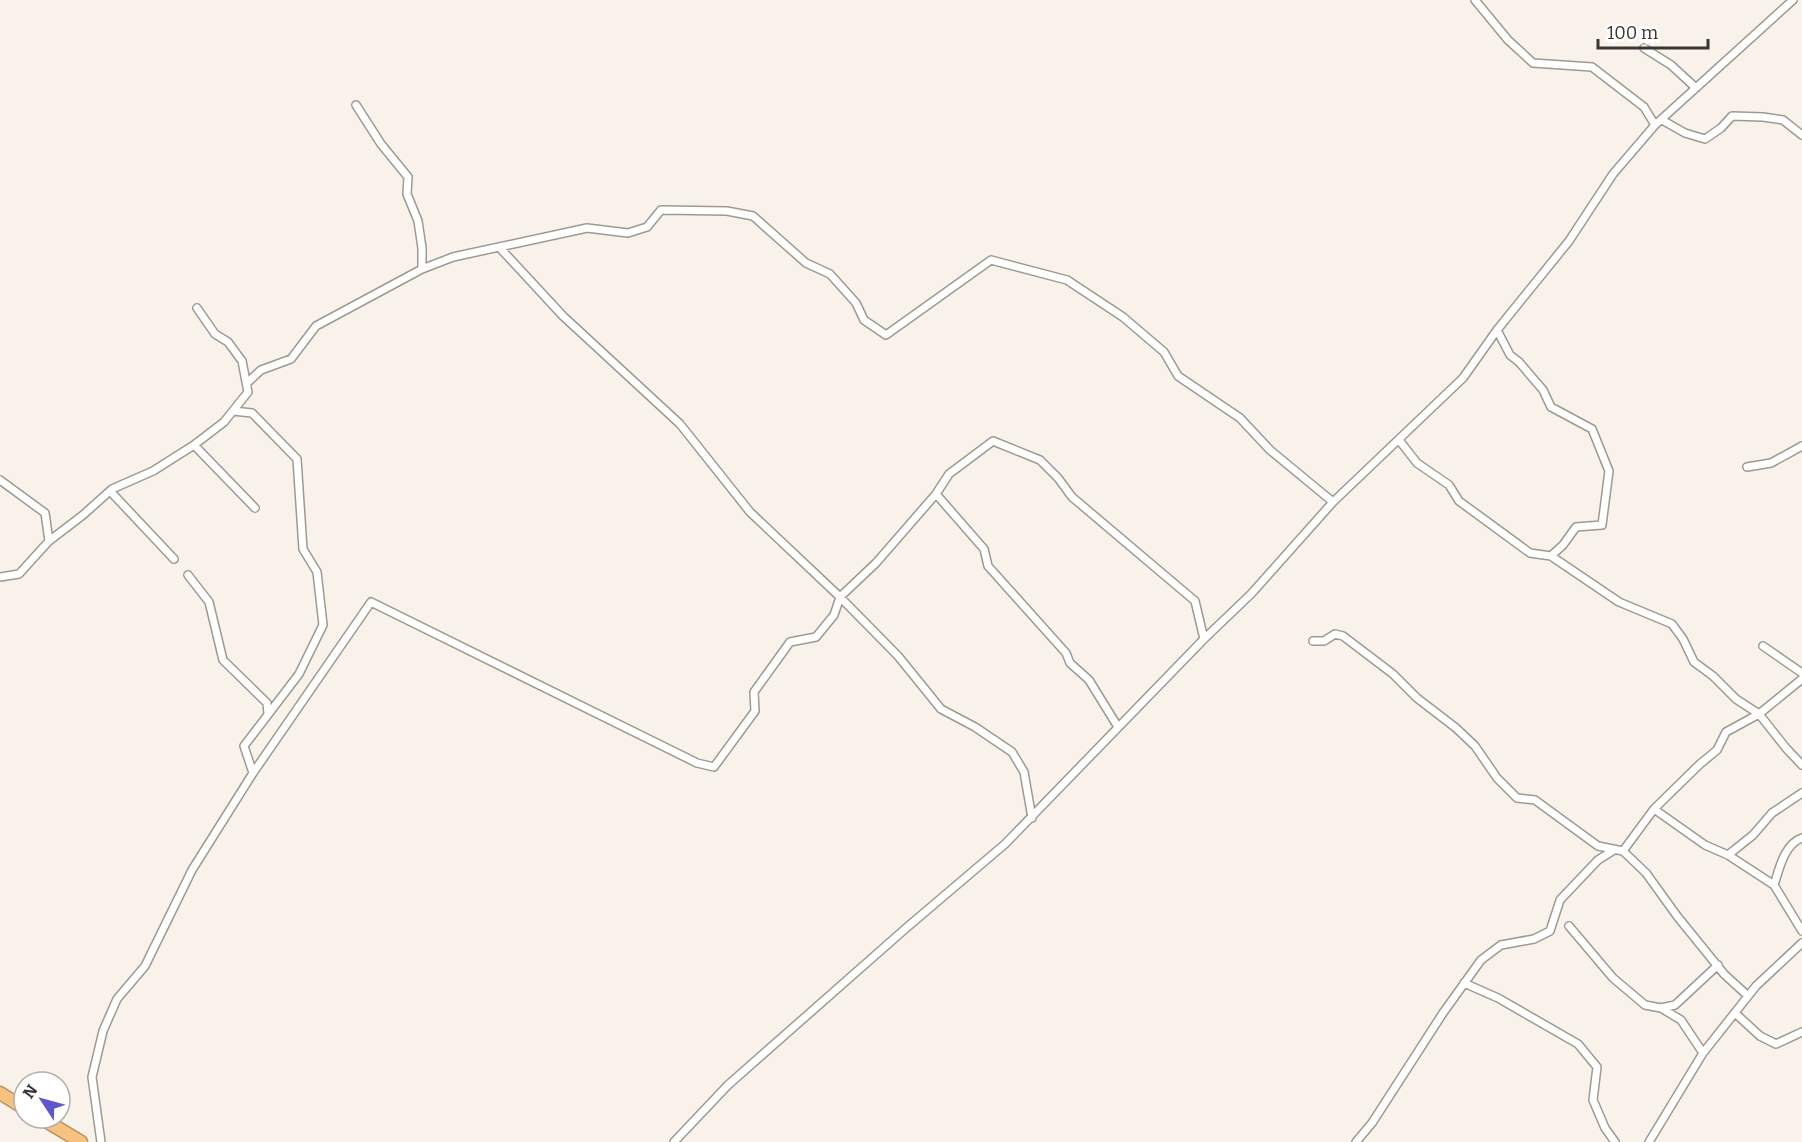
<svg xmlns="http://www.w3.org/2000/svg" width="1802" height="1142" font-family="Bitter,serif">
  <rect width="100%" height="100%" fill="#f8f2ea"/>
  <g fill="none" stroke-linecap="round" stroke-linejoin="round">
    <g stroke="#9f9992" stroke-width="10">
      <path id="street" d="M1475,0L1508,40L1533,63L1592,67L1644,107L1655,125
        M1644,48L1671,65L1696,88
        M356,105L381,144L408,177L407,194L418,221L422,248V269
        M1662,120L1685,133L1705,139L1721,128L1732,116L1763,117L1783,120L1802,135
        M500,248L563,316L680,424L750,512L840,597L898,656L941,709L975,727L1012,752L1024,772L1032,818
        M1497,330L1510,355L1519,362L1543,390L1551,407L1592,429L1609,471L1602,525L1576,527L1563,545L1551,556
        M247,383L261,370L291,359L316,326L422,269L453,257L587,228L628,233L647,227L661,210L727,211L753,216L806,263L830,274L856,303L864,320L886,335L991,260L1067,280L1123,317L1164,352L1178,376L1240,418L1270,450L1333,502
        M233,411L252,413L297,459L303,549L317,572L323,625L299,674L244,746L253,773
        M1399,440L1417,463L1449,485L1459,501L1530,553L1551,556L1619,602L1672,624L1683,639L1694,662L1713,676L1736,699L1759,714L1786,748L1802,765
        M194,445L255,508
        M1747,467L1771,463L1802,446
        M0,480L45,513L49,541
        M110,491L174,559
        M936,494L984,549L988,566L1066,653L1070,663L1089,680L1118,727
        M188,575L209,602L223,660L267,703L268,714
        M0,577L19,574L49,541L83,515L112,489L153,471L194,445L224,422L248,392L242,361L228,342L215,334L197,308
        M1313,641H1324L1335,634L1343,636L1393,674L1417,698L1456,728L1475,746L1497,778L1517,798L1535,800L1598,846L1623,851L1646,873L1677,916L1724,974L1748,996
        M1763,646L1802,673
        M1654,809L1705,845L1728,855L1774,885L1802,931
        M1623,851L1654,809L1700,764L1717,750L1726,732L1759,714L1802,679
        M1728,855L1753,835L1772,813L1802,793
        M1774,885C1779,870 1784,844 1802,838
        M1569,926L1613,978L1645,1005L1661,1008L1681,1020L1703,1053
        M1464,983L1498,998L1578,1044L1597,1067L1593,1100L1605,1128L1615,1142
        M1661,1008L1675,1005L1718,965
        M1735,1013L1760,1036L1776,1044L1802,1032
        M101,1142L92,1077L103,1031L117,999L145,966L192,870L253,773L371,602L697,763L714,767L755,711L754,692L790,642L816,637L834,615L840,597L876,563L936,494L949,474L993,441L1040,460L1058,478L1072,497L1195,601L1204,639
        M674,1142L728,1085L905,929L1005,844L1204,639L1251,594L1333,502L1463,378L1497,330L1569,241L1613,174L1655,125L1793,0
        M1356,1142L1372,1123L1443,1013L1481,960L1501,945L1534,939L1550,931L1560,900L1598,860L1614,850
        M1649,1142L1703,1053L1756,986L1802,943"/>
    </g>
    <g stroke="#b49165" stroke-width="15">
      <path id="highway" d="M0,1093L24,1108
        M41,1118L81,1142"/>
    </g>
    <use href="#street" stroke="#fff" stroke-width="7"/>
    <use href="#highway" stroke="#f7c280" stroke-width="12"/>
  </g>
  <g transform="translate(42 1100) rotate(306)"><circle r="28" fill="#ffffff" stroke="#b0afad" stroke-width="1.5"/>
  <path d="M0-4.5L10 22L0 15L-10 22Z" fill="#5f57cf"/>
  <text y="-9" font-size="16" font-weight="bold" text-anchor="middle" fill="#393633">N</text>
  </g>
  <path d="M1598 39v9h110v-9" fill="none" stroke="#393633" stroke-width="3"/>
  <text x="1607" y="39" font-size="18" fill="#393633" stroke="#ffffff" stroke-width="4.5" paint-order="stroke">100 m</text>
</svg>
